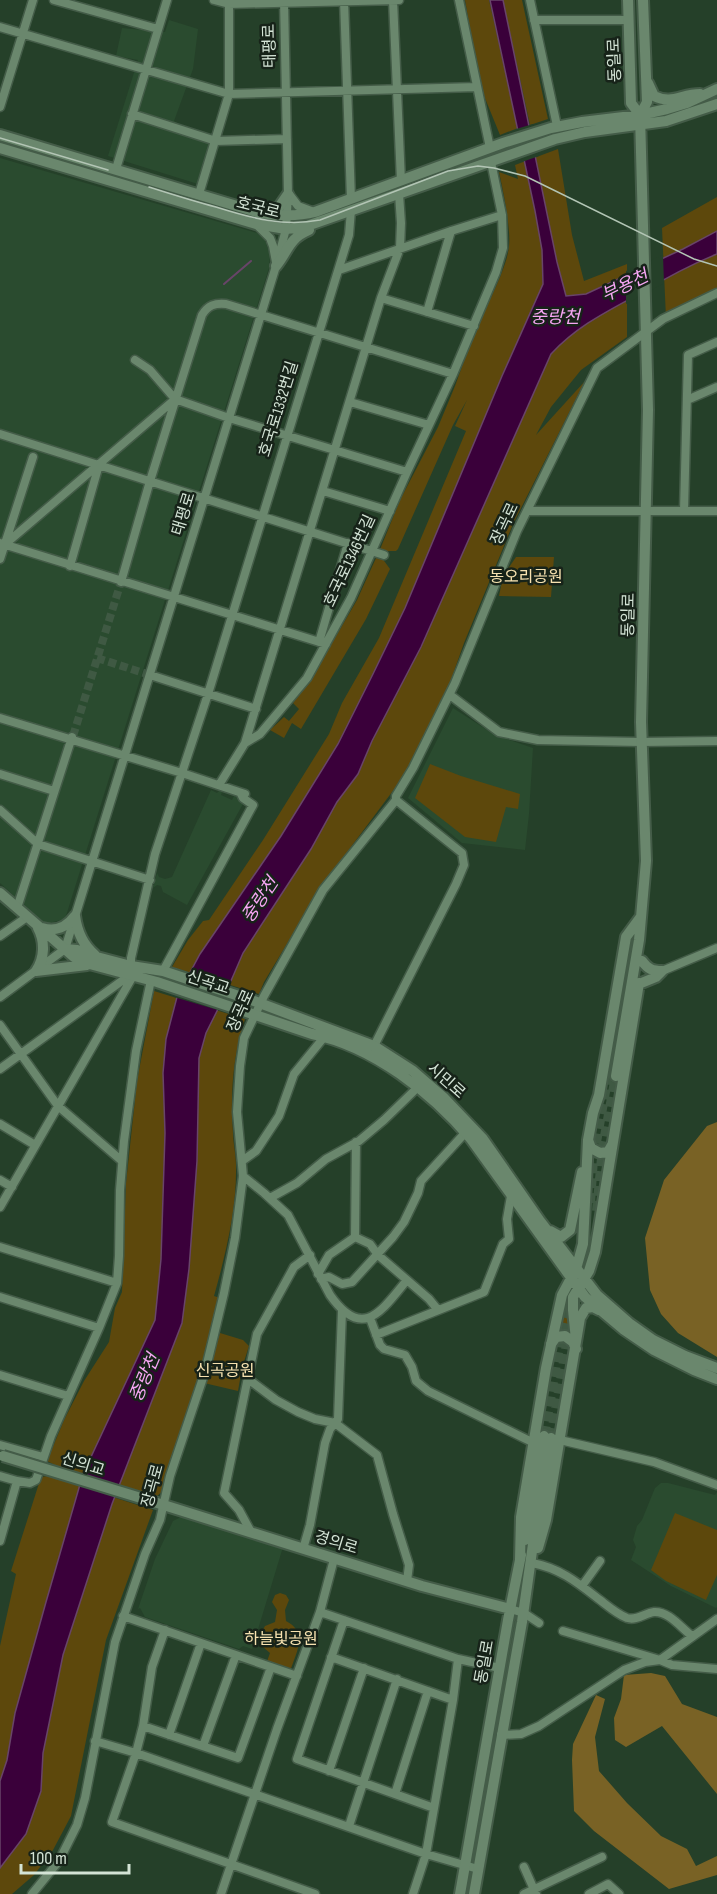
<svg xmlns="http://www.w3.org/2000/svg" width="717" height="1894" font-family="'Sofia Sans Condensed','Noto Sans KR',sans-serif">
  <rect width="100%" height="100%" fill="#254029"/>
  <path fill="#2a4b2f" d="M169,20L198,29L193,69L174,121L210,144L198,184L108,156L138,60L116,56L122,28L165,32Z
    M0,158L257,233L265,240L270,255L269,268L65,919L45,924L0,883Z
    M453,708L495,735L533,748L529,814L525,850L462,843L408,798Z
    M211,790L217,793L219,791L222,792L221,795L232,800L234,796L244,802L187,905L163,892L161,886L157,885L153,888L157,873L159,877L165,879L172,877Z
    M661,1483H668L715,1495L717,1492V1607L716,1608L671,1586L631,1560L636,1547L633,1540L637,1526L642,1520L655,1488Z
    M181,1517L283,1547L252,1649L243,1646L239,1649L145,1617L140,1608L138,1609L155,1559L173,1521Z"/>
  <path fill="#5d480c" d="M465,0H489L518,128L500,135L480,86Z
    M503,0H522L548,119L530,125Z
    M558,149L572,235L584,281L627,264V337L581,370L551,407L536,435L585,381L513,524L464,643L446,694L437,709L410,768L321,887L264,982L259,994L172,967L188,940L203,921L209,920L263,840L329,734L342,703L379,638L466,431L455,426L467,400L453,425L398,549L396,551C388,551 385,550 382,558L390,569L366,619L301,729L292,723L284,738L270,730L284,717L289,721L299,709L293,703L314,674L357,600L381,547L400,500L438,427L455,386L474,333L479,324C488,302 507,268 509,246C511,228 503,190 499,172L518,179L515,165Z
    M717,197V294L666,318L662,228Z
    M516,557H554L551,597L499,596L503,576Z
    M430,764L461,776L520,794L518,809L506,807L496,842L465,837L415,798Z
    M154,991L245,1019C233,1055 230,1094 233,1133C233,1143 236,1154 236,1165C237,1209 226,1253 214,1296L220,1298L202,1374L164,1490L157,1496L57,1466L47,1461L64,1420L84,1381L109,1342L115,1308L122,1292L126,1183L137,1081Z
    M566,1302L568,1303L572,1335L558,1333Z
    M220,1333L243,1340L249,1346L242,1368L238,1391L204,1383Z
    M48,1476L153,1510L106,1640L71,1816L53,1850L34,1875L12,1894H0V1646L16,1574L11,1571L41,1477Z
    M675,1513L717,1530V1575L706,1600L666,1581L651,1570Z
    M280,1593L286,1595L289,1600L285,1610L286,1621C309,1633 296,1652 290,1672L266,1664L270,1653L263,1647L260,1635L265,1626L275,1622L277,1610L272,1602L275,1595Z"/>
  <path fill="#796225" d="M717,1122V1357L678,1333L661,1314L650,1290L645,1238L664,1180L707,1126Z
    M651,1673L665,1676L682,1704L717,1717V1794L662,1726L626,1747L615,1740L614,1718L621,1699L624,1675Z
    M596,1695L605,1699L595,1737L599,1771L627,1803L661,1836L687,1849L696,1866L717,1856V1875L669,1889L594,1831L574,1811L572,1760L573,1744Z"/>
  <path fill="#3a003a" stroke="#684469" stroke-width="1.5" d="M490,0H503L557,262L566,296L586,294L683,249L717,231V254C690,265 664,279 639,294C606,312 577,326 551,354L421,647L372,741L358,774L337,802L311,849L243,953L224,997L206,1033L199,1058L197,1161L189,1269L182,1323L112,1504L63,1655L43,1753L41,1791L26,1834L0,1868V1781L7,1760L15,1713L46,1602L83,1474L155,1320L161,1259L165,1133L163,1073L166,1039L177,997L200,954L281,836L338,744L372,676L405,608L502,376L543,284L542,250L535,211Z"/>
  <path fill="#254029" d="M533,124L539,156L522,162L516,129Z
    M663,255L664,283L626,304V271Z
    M187,973L232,986L221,1011L174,997Z"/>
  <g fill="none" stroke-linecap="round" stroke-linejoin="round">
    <path stroke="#684469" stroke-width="2" d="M224,284L251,261"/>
    <path stroke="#3f5943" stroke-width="8" stroke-dasharray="8 4" stroke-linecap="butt" d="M97,658L150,675
      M73,736L121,582"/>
    <path stroke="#3f5943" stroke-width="10" stroke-dasharray="10 5" stroke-linecap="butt" d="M590,1203L593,1159L608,1075
      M597,1211L603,1147L616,1076
      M544,1436L562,1328L571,1291
      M551,1438L567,1343L573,1317"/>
    <g stroke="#445c48" stroke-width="11">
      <path id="minor" d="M54,0L158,29
        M214,0L229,4L399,0
        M344,0L351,199
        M393,0L401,181
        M459,0L490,148
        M530,0L557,126
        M534,20H628
        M0,27L229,94L477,87
        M0,107L33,0
        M132,114L216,141L287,139
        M116,169L167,0
        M199,194L229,94V0
        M289,194L298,206L314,212
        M256,224L270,238L273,246L276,262
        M339,270L451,231L502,215
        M381,298L474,326
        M427,312L451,231
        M135,360L150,370L175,399L229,418L407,472
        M687,400L717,387
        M350,402L429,425
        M0,434L384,555
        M323,491L390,511
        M528,511H717
        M684,511L688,355L717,342
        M0,543L326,644
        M3,546L173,401
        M0,559L33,457
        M70,566L99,465
        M121,582L150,481L202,315C208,305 215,303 226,304L453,374
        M319,642L348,543
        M150,675L256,709
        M450,695L499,732L538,740L641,742L717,741
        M0,718L182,773L245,794
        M245,743L381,298L400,248L401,223L399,194
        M0,774L54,791
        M219,785L245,743L260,734L307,678L351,598L407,472L453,374L496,272L503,248L502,215L491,162
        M0,810L38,844L150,880
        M17,908L72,737
        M0,936L27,917
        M131,966V958L155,854L208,694L349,235L351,210
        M163,971L253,805L243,798L241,794
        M662,971L717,948
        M0,997L65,949L276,266L286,229L288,194L284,0
        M0,1025L58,1106L122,1161
        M372,1050L456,884L464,865L462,853L396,800
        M0,1069L130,975
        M0,1124L35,1145
        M242,1161L256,1151L279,1116L294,1074L325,1036
        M243,1176L264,1193L288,1215L330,1295C363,1342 382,1310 407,1280
        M0,1180L12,1187
        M270,1198L297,1183L326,1159L359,1141L384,1120L417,1088
        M0,1207L133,976
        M355,1237L370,1244L378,1255L429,1299L438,1310
        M0,1247L117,1283
        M318,1274L329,1255L355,1237L356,1142
        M321,1279L329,1277L342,1284L352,1282L393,1237L404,1222L418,1193L421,1181L465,1133
        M0,1297L99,1328
        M370,1318L380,1345L384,1349L405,1355L412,1367L416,1381L428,1391L534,1443
        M376,1335L484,1292L503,1244L509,1239L507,1219L511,1196
        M0,1375L68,1396
        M248,1379L276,1400L298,1412L315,1419L335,1423L377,1455L393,1514L409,1565L407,1581
        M560,1440L654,1462L717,1485
        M0,1445L43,1457
        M0,1476L17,1481L0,1541
        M17,1481L30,1483L36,1480L51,1436L99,1328L117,1283L119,1256L120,1190L124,1141L136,1051L151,980
        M251,1532L239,1510L224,1493L257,1334L294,1267L310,1255
        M303,1549L310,1525L325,1443L330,1429L338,1419L342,1311
        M532,1563C560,1568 578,1583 600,1600C609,1607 617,1614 627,1618C637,1621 645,1613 654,1612C669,1611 681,1628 692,1636
        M582,1586L600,1561
        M510,1609L524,1613L539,1623
        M320,1612L458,1659L500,1668
        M123,1616L297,1676
        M344,1620L297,1759L434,1808
        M165,1630L152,1667L143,1726L136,1753L112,1822L315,1894
        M563,1631L660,1660L672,1665L717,1669
        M331,1657L453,1700
        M143,1726L238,1758L271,1667
        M169,1735L201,1643
        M501,1735L521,1734L539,1726L624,1670L645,1662L660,1660L717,1619
        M95,1741L136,1753L426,1854L478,1869
        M203,1746L236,1655
        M329,1771L364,1668
        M395,1794L428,1691
        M349,1826L397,1679
        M524,1867L536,1894
        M32,1894L59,1861L77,1825L85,1798L115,1642L145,1554L160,1520L170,1476L205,1372L224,1293L235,1238L243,1176L237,1112L240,1066L244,1038L264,996L323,890L396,800V796L413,768L455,683L517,531L597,368L663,319L717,293
        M221,1894L277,1729L320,1612L334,1559
        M413,1894L426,1854L453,1700L458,1659
        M524,1894L602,1857
        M589,1894L608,1884L619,1894"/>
    </g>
    <g stroke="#445c48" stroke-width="14">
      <path id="tertiary" d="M628,0L631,103L640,115
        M648,83L654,96C672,105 681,94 700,94
        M0,135L260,213C279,216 296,217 315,212L503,143L551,128L582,122L640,115L667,109L687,103L717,89
        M0,148L256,224L286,229L304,227L555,139L585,132L666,121L717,104
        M263,211L279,207L288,194
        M276,266C289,250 288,239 309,230
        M0,893L74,957L82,962L157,982L312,1034C373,1046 432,1093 471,1139L585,1297L623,1329L654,1350L694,1370L717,1379
        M75,916C77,931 83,945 95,955
        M42,928C55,932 67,927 75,916
        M65,949L77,950L93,956L131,966L163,971L254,1001L374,1046L413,1071L443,1097L483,1139L540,1221L597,1295L629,1323L653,1340L685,1356L717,1368
        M642,961C648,969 652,971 662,971
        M36,971L87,965
        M36,971C45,958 45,941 38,928
        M639,984L656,977L662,971
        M616,1076L639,940L646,861L641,722L648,410L640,115L647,102L643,0
        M588,1140L591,1148L600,1153L608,1152L612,1145
        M550,1231L561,1237L570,1230L582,1172
        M576,1340L573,1310V1297L589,1271L595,1252L639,983
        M551,1344L556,1337L565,1336L573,1342L576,1349
        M154,1502L422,1586L510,1609
        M525,1540L544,1436
        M538,1548L546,1520L580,1318L586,1308L593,1307L599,1310
        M520,1560L521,1517L546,1368L562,1295L576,1269L583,1244L588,1140L593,1113L599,1095L626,937L640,918
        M460,1894L508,1620L521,1555
        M474,1894L522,1622L535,1530L551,1438"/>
    </g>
    <use href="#minor" stroke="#6a876d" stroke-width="8"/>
    <use href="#tertiary" stroke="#6a876d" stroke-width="10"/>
    <path stroke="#b3c5b5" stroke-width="1.5" d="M0,138L108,170
      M149,187C171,194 193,201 216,207C251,218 283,227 320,220L448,171L478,166L494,168L525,176L694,259L717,266"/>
    <g stroke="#445c48" stroke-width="14" stroke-linecap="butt">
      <path id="tertiary-bridge" d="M3,1456L154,1502"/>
    </g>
    <use href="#tertiary-bridge" stroke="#6a876d" stroke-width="10"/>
  </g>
  <g text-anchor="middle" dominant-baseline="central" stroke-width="5" stroke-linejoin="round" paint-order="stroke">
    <g font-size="16" fill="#d4e4d6" stroke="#172319">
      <text transform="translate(270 46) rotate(-91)">태평로</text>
      <text transform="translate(615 60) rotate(-92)">동일로</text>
      <text transform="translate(258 208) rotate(14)">호국로</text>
      <text transform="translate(279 409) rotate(-73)">호국로1332번길</text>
      <text transform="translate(184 514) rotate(-73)">태평로</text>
      <text transform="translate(505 524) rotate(-65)">장곡로</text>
      <text transform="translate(350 561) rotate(-65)">호국로1346번길</text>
      <text transform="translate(629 615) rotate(-89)">동일로</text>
      <text transform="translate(208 983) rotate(18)">신곡교</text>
      <text transform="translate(241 1011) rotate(-66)">장곡로</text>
      <text transform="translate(446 1081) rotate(42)">시민로</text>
      <text transform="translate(83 1465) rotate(17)">신의교</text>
      <text transform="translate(153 1486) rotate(-75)">장곡로</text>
      <text transform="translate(336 1543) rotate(17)">경의로</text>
      <text transform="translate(485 1662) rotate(-80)">동일로</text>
    </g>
    <g font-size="16" fill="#f7e2b0" stroke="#172319">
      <text x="526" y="577">동오리공원</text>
      <text x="225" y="1371">신곡공원</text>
      <text x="281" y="1639">하늘빛공원</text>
    </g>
    <g font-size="18" font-style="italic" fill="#f7a6f4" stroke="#172319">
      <text transform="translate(625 286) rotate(-26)">부용천</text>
      <text x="555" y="317">중랑천</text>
      <text transform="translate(260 900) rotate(-56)">중랑천</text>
      <text transform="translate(145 1378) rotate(-67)">중랑천</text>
    </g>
  </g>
  <path d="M21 1864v9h108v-9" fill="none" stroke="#d4e4d6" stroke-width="3"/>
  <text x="30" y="1864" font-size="18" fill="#d4e4d6" stroke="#172319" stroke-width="4.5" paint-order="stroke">100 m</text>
</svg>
